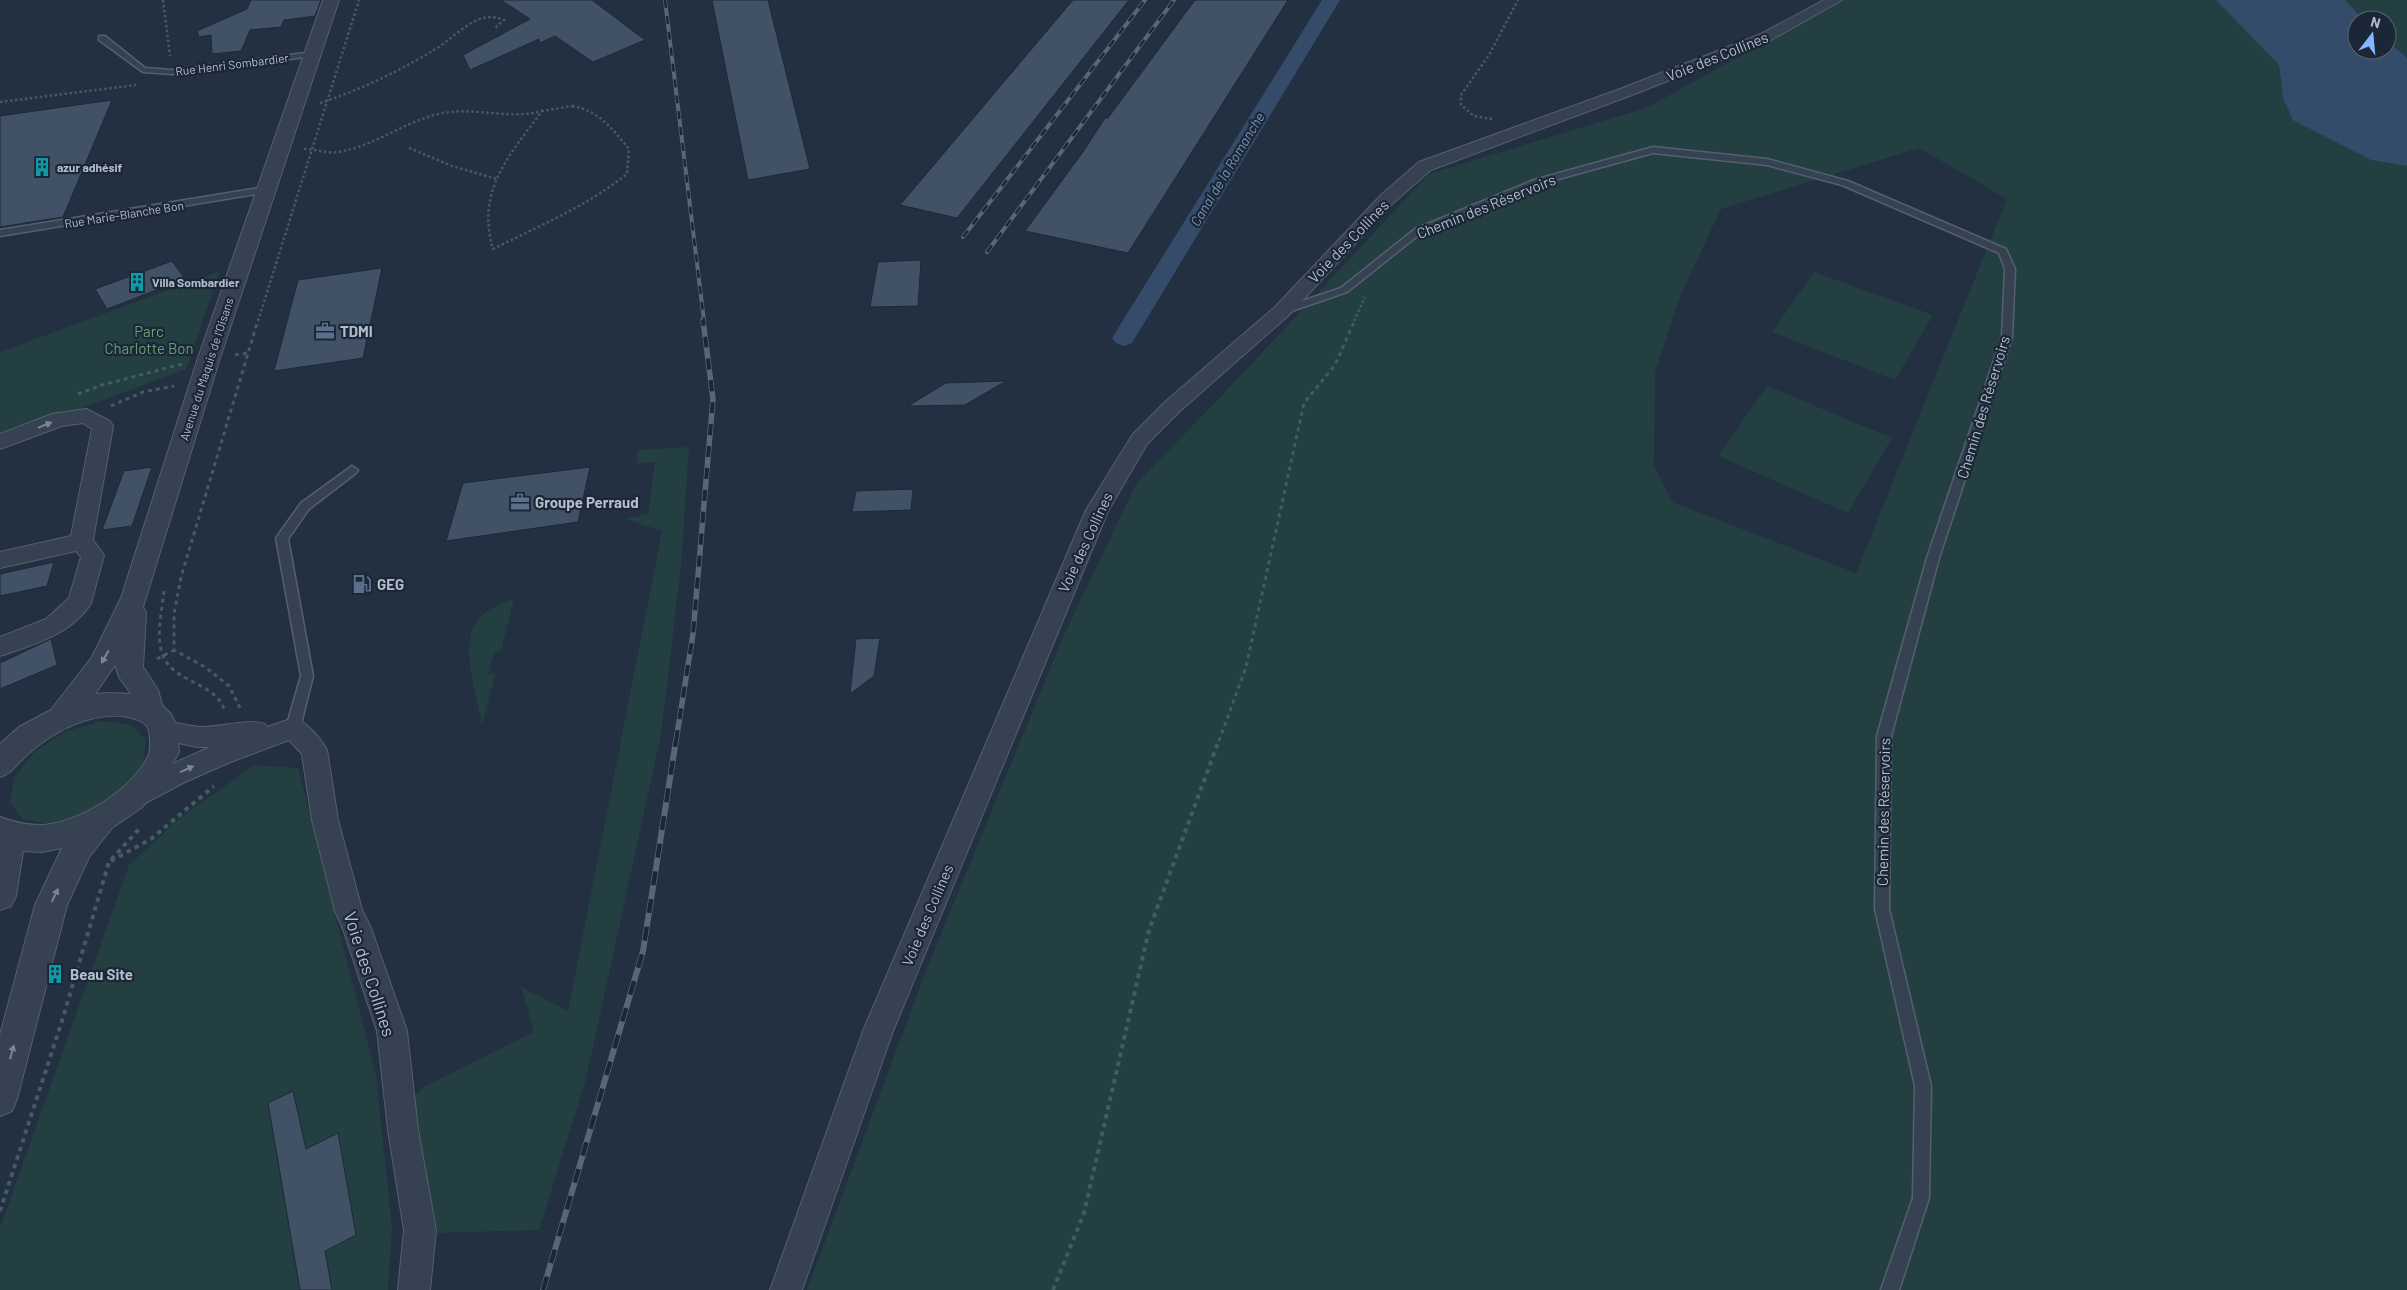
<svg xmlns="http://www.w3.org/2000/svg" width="2407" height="1290" font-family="Barlow,sans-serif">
  <rect width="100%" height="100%" fill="#223041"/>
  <path fill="#243f42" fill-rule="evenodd" d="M1843,0H2216L2279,65L2283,98L2371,160L2407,166V1290H807L927,968L1064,635L1136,484L1230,387L1429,174L1646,108ZM1919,148L2007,199L1856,573L1672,502L1654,466L1655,373L1680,296L1721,209Z
    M2345,0H2407V58L2387,40V20H2364Z
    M220,271L186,369L0,439V352Z
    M1814,272L1933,315L1895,380L1772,332Z
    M1767,386L1892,438L1848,513L1718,456Z
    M689,447L681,566L661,735L586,1079L539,1230L438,1233L411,1099L424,1087L534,1032L521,987L568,1011L662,531L625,519L648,514L655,462L636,463L638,450Z
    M514,598L501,651L494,652L488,674H495L482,726C478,694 453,635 486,612C494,606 505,602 514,598Z
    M102,721L131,725L146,740L143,764L124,791L91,813L54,824L24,820L10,803L14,778L35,751L67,731Z
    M254,765L298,768L376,1076L392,1228L388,1290H0V1228L129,865L180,818Z"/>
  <path fill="#344c6a" d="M2216,0H2345L2364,20H2357V50H2387V40L2407,58V166L2371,160L2293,120L2283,98L2279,65Z"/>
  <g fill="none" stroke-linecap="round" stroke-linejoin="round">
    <path fill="#344c6a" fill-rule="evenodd" d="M1322,0H1340L1132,343L1124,346L1116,343L1112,338Z"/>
  </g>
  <path fill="#425266" stroke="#1d2938" d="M251,0H321L315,16L284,20L281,27L250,30L241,51L212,54L211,35L199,37L197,31L247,9Z
    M501,0H592L645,40L593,62L555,36L540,43L539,39L470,70L463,55L530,19Z
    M712,0H768L810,169L748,180Z
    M1073,0H1129L957,218L900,205Z
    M1195,0H1288L1128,253L1025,231L1083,152L1105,118H1108Z
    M112,100L63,217L0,227V116Z
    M921,260L918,306L870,307L878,262Z
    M172,261L185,279L107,309L95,289Z
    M382,268L363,358L274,371L298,280Z
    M1006,381L965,405L908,406L946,383Z
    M152,467L132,526L102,530L124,471Z
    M590,467L578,522L446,541L463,483Z
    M913,489L911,510L852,512L856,491Z
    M54,562L47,586L0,596V574Z
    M880,638L874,676L850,694L856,639Z
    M51,639L57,665L0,689V663Z
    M293,1091L306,1149L338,1133L356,1235L325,1251L332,1290H300L268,1103Z"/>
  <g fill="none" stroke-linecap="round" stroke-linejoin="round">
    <g stroke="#54606e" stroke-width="3">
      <path id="service" d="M99,36H105L145,68L172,70L313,52L317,54L313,56L172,74L143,72L99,40Z
        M1653,147L1767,159L1848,181L2006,249L2015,269L2012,337L1939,558L1891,736L1889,909L1931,1086L1929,1198L1899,1290H1881L1913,1198L1915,1086L1875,909L1877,736L1927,558L2002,337L2005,269L1999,253L1842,185L1767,165L1653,153L1540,184L1421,233L1347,292L1286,313H1278L1277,311L1278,309L1341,288L1415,229L1534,180Z
        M265,187L270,190L268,192L0,236V230Z
        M352,466L358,470L356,473L309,509L288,539L313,676L300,728L298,732L293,733L288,732L286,728L301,676L276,538L301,503Z"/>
    </g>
    <g stroke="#54606e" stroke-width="2">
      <path id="minor" d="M1824,0H1842L1771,40L1632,95L1431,170L1393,203L1289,315L1179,412L1147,444L1108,511L893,1031L802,1290H770L863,1031L1086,510L1133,434L1165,402L1275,307L1381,195L1419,162L1620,89L1761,34Z
        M86,409L110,421L113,426L93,540L104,555L91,603C74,633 31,646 0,656V637L46,619L69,598L81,557L76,551L0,568V552L71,536L92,429L83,423L62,426L0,449V434L52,414Z
        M293,718C307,722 320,737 327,750L338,820L362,910L371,928L407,1031L418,1130L436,1230L430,1290H398L404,1230L388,1130L377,1031L343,929L335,911L312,820L302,754L289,740L228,763L183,783L134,809L125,806L121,798C130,779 189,757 210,747H197L156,738L153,731L156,724C171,719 184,726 199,727C219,728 248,718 265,724L267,727Z"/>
    </g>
    <g stroke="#54606e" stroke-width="2">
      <path id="tertiary" d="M323,0H339L220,358L143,607L146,613L143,667L158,690L162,705L171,714L177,727L179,752L157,791L141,808L112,828L89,857L67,905L17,1099L12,1111L0,1116V1035L35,905L62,848L42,852L23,851L16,896L11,906L0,910V817C14,822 26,825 41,825C78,824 134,789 149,754C151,747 150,738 149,731C147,722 137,719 128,717C93,711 55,730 29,753C18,762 13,773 0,777V744L19,727L51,710L92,657L121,598L198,358ZM115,665L119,677L131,694L110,693L95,694Z"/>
    </g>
    <path stroke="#425c5f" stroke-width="2.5" stroke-dasharray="2.5 2.5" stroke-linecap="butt" d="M163,0L170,56
      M0,102L136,85
      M320,103C360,90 402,70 437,48C450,40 461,28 475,21C485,16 494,16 504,20L495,28
      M572,106C599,110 613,130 629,149L627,174C587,206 539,226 493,249C476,190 509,156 542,111Z
      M1492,119L1474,116L1461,105V95L1489,55L1518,0
      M409,148L452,166L497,179
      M304,149C316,149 327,154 338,152C376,146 406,120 443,113C476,107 509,120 542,111
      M258,321L359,0
      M1354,321L1365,297"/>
    <path stroke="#425c5f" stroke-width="3" stroke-dasharray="4 4" stroke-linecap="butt" d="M235,355L248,353
      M78,394L102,385L182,364
      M111,406L143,392L174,386
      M164,591C162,610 156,634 162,653C171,683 218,682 225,712
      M157,659L174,650
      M240,708L229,686L205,667L174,650V614L181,577L258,320
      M1219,741L1246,667L1304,403L1335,365L1355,320"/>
    <path stroke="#425c5f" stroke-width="4" stroke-dasharray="4.5 4.5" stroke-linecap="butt" d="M111,861L151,839L214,786
      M0,1211L62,1021L109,862L140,828
      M1053,1290L1084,1213L1149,930L1219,740"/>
    <use href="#service" fill="#364251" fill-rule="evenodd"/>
    <use href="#minor" fill="#364251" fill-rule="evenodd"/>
    <use href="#tertiary" fill="#364251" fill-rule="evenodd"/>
    <g stroke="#586678" stroke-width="4">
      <path id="rail-far2" d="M665,0L704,321
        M963,237L1145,0
        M987,252L1174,0"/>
    </g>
    <g stroke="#586678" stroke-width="5.5">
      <path id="rail-far1" d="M676,741L693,634L713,399L703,320"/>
    </g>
    <g stroke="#586678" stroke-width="6">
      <path id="rail" d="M543,1290L643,951L676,740"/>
    </g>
    <use href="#rail-far2" stroke="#1b2736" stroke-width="2.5" stroke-dasharray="8" stroke-linecap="butt"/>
    <use href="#rail-far1" stroke="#1b2736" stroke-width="4" stroke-dasharray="11" stroke-linecap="butt"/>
    <use href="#rail" stroke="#1b2736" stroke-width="4.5" stroke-dasharray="14" stroke-linecap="butt"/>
  </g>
  <defs><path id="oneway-solid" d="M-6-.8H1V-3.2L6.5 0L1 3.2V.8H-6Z" transform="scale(1.25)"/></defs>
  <g fill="#7b8694">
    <use href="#oneway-solid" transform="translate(45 425) rotate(-22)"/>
    <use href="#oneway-solid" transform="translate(105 657) rotate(119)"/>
    <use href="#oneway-solid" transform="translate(187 769) rotate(-24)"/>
    <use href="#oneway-solid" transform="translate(55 895) rotate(-65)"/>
    <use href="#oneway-solid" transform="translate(12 1052) rotate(-75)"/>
  </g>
  <defs>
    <g id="building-bare" transform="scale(1.5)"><path d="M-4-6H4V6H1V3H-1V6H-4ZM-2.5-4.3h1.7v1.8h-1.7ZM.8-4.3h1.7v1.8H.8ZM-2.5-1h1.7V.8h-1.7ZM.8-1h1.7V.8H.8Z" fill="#0f9aa8" stroke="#1b2736" stroke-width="2.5" paint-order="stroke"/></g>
    <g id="office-bare" transform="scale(1.5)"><path d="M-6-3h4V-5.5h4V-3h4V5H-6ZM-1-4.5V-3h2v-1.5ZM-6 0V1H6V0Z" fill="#5c6f8a" stroke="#1b2736" stroke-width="2.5" paint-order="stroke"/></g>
    <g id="fuel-bare" transform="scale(1.5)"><path d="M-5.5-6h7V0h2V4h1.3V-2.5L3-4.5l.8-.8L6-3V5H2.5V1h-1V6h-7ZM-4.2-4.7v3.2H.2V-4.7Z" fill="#5c6f8a" stroke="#1b2736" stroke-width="2.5" paint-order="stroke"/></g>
  </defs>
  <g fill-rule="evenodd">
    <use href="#building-bare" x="42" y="167"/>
    <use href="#building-bare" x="137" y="282"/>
    <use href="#office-bare" x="325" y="331"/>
    <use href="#office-bare" x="520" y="502"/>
    <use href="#fuel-bare" x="362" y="584"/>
    <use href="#building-bare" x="55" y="974"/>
  </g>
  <g text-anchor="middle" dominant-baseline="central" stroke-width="4.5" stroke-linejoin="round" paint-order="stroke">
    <g font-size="12" fill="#b3bdcb" stroke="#1b2736">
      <text transform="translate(232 64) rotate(-7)">Rue Henri Sombardier</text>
      <text transform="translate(124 214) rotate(-9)">Rue Marie-Blanche Bon</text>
      <text transform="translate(206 369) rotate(-72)">Avenue du Maquis de l'Oisans</text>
    </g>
    <g font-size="12" font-weight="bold" fill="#b3bdcb" stroke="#1b2736" text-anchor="start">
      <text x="57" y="167">azur adhésif</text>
      <text x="152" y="282">Villa Sombardier</text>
    </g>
    <g font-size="14" font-style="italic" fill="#7794b6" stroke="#1b2736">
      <text transform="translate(1227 169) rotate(-59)">Canal de la Romanche</text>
    </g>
    <g font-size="15" fill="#b3bdcb" stroke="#1b2736">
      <text transform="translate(1717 56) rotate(-22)">Voie des Collines</text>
      <text transform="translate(1486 206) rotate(-22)">Chemin des Réservoirs</text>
      <text transform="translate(1348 241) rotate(-46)">Voie des Collines</text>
      <text transform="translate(1983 407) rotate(-73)">Chemin des Réservoirs</text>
      <text transform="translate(1085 542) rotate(-65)">Voie des Collines</text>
      <text transform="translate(1883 812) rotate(-89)">Chemin des Réservoirs</text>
      <text transform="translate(927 915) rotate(-67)">Voie des Collines</text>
    </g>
    <g font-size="15" fill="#679f73" stroke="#1b2736">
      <text x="149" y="331">Parc<tspan x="149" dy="17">Charlotte Bon</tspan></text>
    </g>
    <g font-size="15" font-weight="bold" fill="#b3bdcb" stroke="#1b2736" text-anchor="start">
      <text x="340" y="331">TDMI</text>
      <text x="535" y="502">Groupe Perraud</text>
      <text x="377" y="584">GEG</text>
      <text x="70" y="974">Beau Site</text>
    </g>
    <g font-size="18" fill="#b3bdcb" stroke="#1b2736">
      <text transform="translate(370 974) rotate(72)">Voie des Collines</text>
    </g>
  </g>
  <g transform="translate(2372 35) rotate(16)"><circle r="24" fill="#1b2736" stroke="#586372"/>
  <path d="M0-4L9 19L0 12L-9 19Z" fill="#84b7ff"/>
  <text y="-8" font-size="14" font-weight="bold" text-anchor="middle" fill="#b3bdcb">N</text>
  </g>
</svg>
